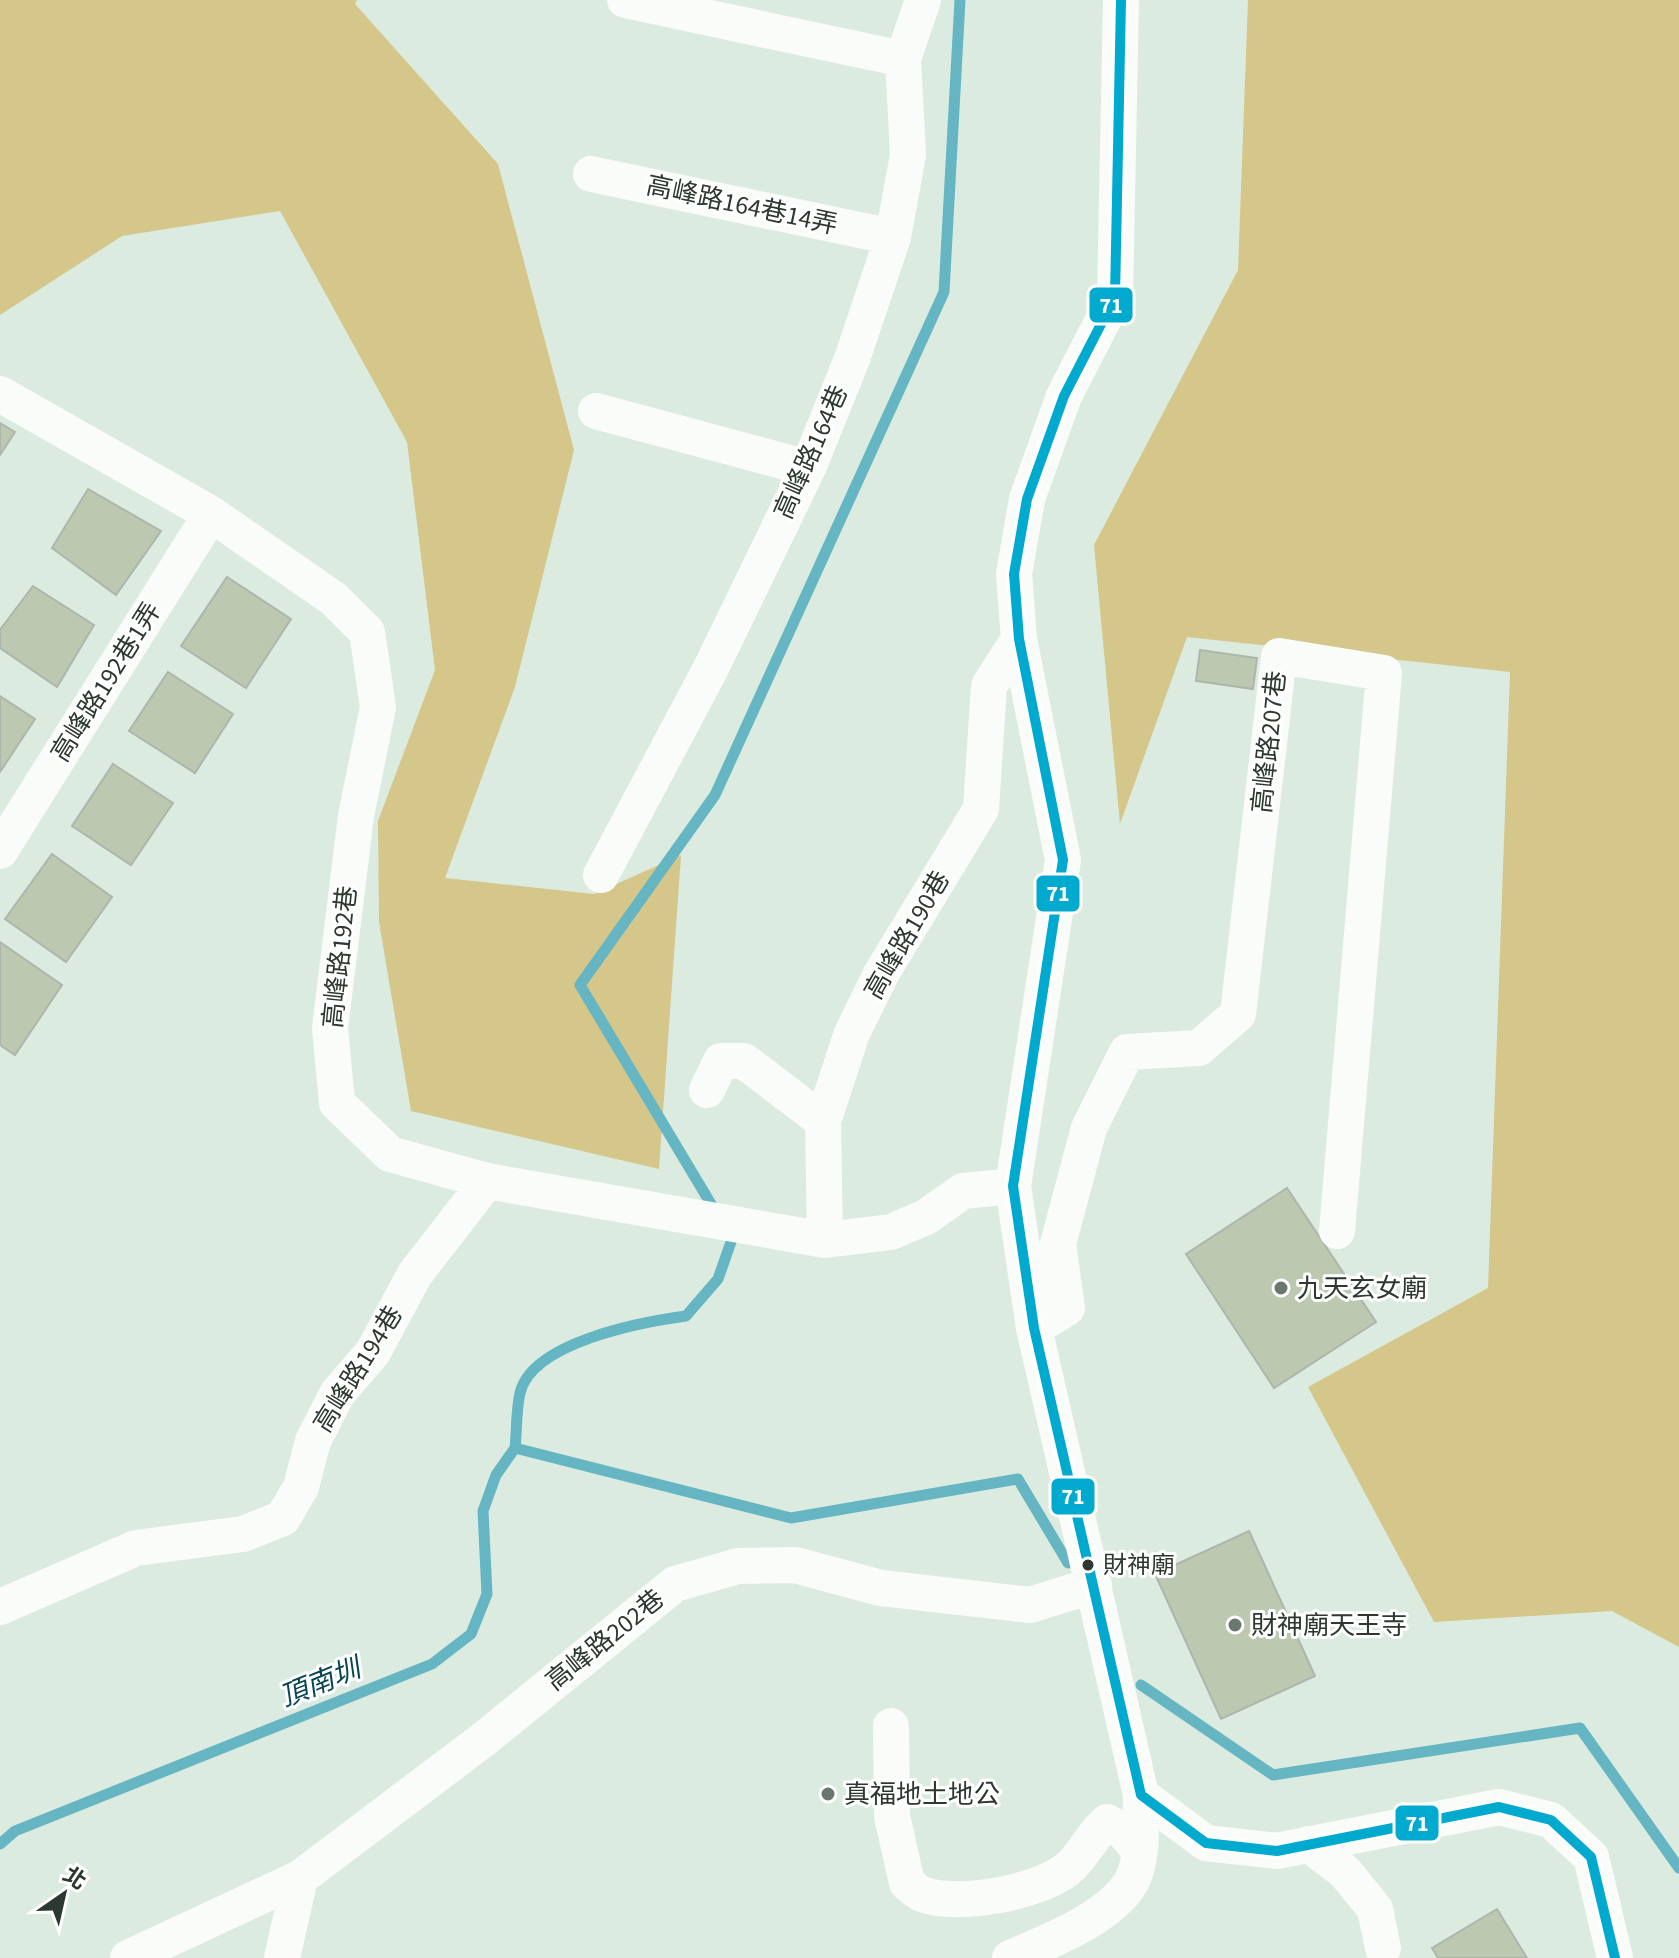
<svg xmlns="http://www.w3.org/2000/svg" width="1679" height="1958" font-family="'Source Sans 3','Noto Sans TC',sans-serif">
  <rect width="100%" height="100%" fill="#dcebe0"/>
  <path fill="#d5c68a" d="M0,0H357L355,4L498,164L574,450L515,687L445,878L594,894L681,855L659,1169L411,1111L379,922L378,821L435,670L407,442L280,211L122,236L0,315Z
    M1248,0H1679V1647L1612,1611L1434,1622L1308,1387L1488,1288L1510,672L1187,637L1120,824L1094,545L1238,270Z"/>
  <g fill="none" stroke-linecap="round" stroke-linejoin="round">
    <path stroke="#66b5c3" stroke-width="11" d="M717,1214L580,985L715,795L944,292L960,0
      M726,1229L732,1239L718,1279L686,1316C642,1322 532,1342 520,1393C516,1410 517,1430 515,1448L791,1518L1018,1479L1068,1563
      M1141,1685L1273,1775L1580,1728L1679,1868
      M0,1844L15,1831L432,1664L471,1634L487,1594L483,1511L496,1475L515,1448"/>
  </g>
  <path fill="#bdc8b1" stroke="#aeb6ac" stroke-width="2" d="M0,423L15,432L0,455Z
    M88,489L161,531L116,595L52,548Z
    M227,577L291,619L246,688L181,646Z
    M33,586L94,625L57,687L0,648V630Z
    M1200,650L1257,658L1253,689L1196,681Z
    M168,672L233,714L195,773L129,731Z
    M0,696L35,719L0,772Z
    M113,764L173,803L131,865L72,826Z
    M52,854L112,897L66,962L5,919Z
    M0,942L62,985L15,1055L0,1045Z
    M1287,1188L1376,1322L1274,1388L1186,1254Z
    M1249,1531L1315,1676L1221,1719L1155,1574Z
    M1497,1909L1527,1958H1438L1432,1948Z"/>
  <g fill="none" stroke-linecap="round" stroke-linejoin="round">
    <path stroke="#fafcfa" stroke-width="36" d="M625,0L903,59
      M591,174L893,237
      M0,394L211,514L334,599L367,632L378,707L356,816L330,1028L337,1103L390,1154L487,1181L825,1240L891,1232L926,1217L963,1191L1013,1186
      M596,411L808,468
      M0,851L211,514
      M601,875L711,668L808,468L852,359L893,237L908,155L903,59L923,0
      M707,1090L721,1061H744L823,1121
      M825,1240L823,1121L852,1033L881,974L981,809L989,686L1019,639
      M1034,1328L1067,1308L1058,1244L1089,1128L1127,1052L1199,1048L1238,1014L1279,656L1384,673L1337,1231
      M0,1607L136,1548L243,1534L283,1518L301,1487L313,1441L337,1394L373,1352L415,1274L487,1181
      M891,1726L892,1816L907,1883C911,1886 917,1892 922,1894C956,1908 1046,1892 1072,1865C1085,1851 1093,1835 1107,1822L1122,1830L1139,1850
      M1141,1795L1206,1843L1277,1851L1499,1807L1551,1820L1591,1857L1615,1958
      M1308,1844L1345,1872L1375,1909L1383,1948
      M128,1958L300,1878
      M282,1958L300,1878L484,1739L675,1584L738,1566L795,1565L881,1588L1030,1605L1094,1585
      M1010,1958C1048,1942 1103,1921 1128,1887C1145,1864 1140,1822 1141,1795L1034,1328L1013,1186L1063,860L1019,639L1014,574L1027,499L1064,396L1115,297L1121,0"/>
    <g stroke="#fff" stroke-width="16">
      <path id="bus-1" d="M1121,0L1115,297L1064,396L1027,499L1014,574L1019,639L1063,860L1013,1186L1034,1328L1141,1795
        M1141,1795L1206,1843L1277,1851L1499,1807L1551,1820L1591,1857L1615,1958"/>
    </g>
    <use href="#bus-1" stroke="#00a9ce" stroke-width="10"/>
  </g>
  <g fill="#6a776e" stroke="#fff" stroke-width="3">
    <circle cx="1281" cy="1288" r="8"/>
    <circle cx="1235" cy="1625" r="8"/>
    <circle cx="828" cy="1794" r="8"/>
  </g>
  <circle fill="#2d3830" stroke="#fff" stroke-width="3" cx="1088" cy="1565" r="7"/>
  <g text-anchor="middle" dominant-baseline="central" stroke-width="6" stroke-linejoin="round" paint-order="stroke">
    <g font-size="24" fill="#2d3830" stroke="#fff" text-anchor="start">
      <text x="1103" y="1565">財神廟</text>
    </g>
    <g font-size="26" fill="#2d3830" stroke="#fff">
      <text transform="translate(742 205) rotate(12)">高峰路164巷14弄</text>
      <text transform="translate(811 452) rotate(-66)">高峰路164巷</text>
      <text transform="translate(106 682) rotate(-58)">高峰路192巷1弄</text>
      <text transform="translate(1269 742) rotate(-84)">高峰路207巷</text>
      <text transform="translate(907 935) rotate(-60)">高峰路190巷</text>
      <text transform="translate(340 957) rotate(-84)">高峰路192巷</text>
      <text transform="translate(358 1369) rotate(-58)">高峰路194巷</text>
      <text transform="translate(605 1640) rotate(-39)">高峰路202巷</text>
    </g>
    <g font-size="26" fill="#2d3830" stroke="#fff" text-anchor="start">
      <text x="1297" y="1288">九天玄女廟</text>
      <text x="1251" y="1625">財神廟天王寺</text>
      <text x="844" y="1794">真福地土地公</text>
    </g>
    <g font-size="28" font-style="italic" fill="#074654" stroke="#fff">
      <text transform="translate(320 1683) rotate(-22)">頂南圳</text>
    </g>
  </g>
  <g stroke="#fff" stroke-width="3">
    <rect x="1088" y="286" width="46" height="38" rx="8" fill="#00a9ce"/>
    <rect x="1035" y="874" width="46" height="39" rx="8" fill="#00a9ce"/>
    <rect x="1050" y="1477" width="46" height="39" rx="8" fill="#00a9ce"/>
    <rect x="1394" y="1804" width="46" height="38" rx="8" fill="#00a9ce"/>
  </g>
  <g font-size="22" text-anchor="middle" font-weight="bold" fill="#fff">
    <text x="1111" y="313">71</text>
    <text x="1058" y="901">71</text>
    <text x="1073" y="1504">71</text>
    <text x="1417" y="1831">71</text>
  </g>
  <g transform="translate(64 1894) rotate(34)" stroke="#ffffff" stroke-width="6" paint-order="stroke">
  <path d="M0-6L14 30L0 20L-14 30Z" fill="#2d3830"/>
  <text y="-12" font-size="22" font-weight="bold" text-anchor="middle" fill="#2d3830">北</text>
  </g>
</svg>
